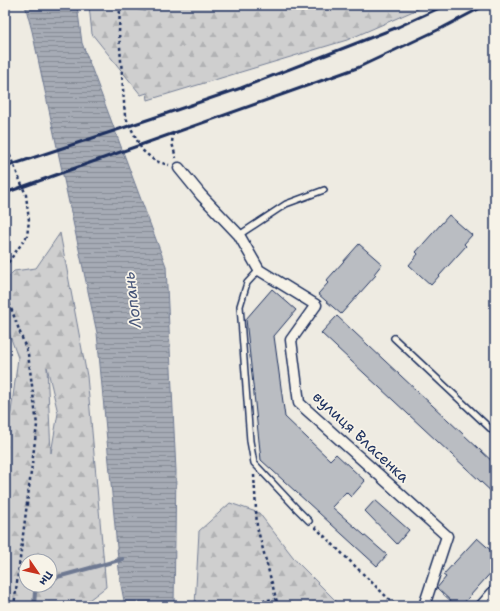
<svg xmlns="http://www.w3.org/2000/svg" width="500" height="611" font-family="'Shantell Sans',sans-serif">
  <defs>
    <pattern id="forest-firs" width="22" height="20" patternUnits="userSpaceOnUse"><rect width="22" height="20" fill="#cfcfcf"/><path d="M5 1l3.5 6h-7zM16 11l3.5 6h-7z" fill="#b1b2b4"/></pattern>
    <pattern id="water-rules" width="6" height="5" patternUnits="userSpaceOnUse"><rect width="6" height="5" fill="#a6abb5"/><path d="M0 2.5h6" fill="none" stroke="#868c96"/></pattern>
  </defs>
  <rect width="100%" height="100%" fill="#eeebe2"/>
  <filter id="ink" filterUnits="userSpaceOnUse"><feTurbulence type="fractalNoise" baseFrequency=".025" numOctaves="2"/><feDisplacementMap in="SourceGraphic" scale="8" xChannelSelector="R" yChannelSelector="G"/><feConvolveMatrix kernelMatrix="1 2 1 2 8 2 1 2 1" color-interpolation-filters="sRGB"/></filter>
  <g filter="url(#ink)">
    <path fill="url(#forest-firs)" stroke="#757f96" fill-rule="evenodd" d="M89,5H113L145,11V5H427L347,40L148,100L147,93L141,95L92,34Z
      M60,233L87,376L106,587L81,606H5V428L11,412L18,358L5,322V280L14,271L36,268ZM47,367L58,413L51,453ZM26,561H50V585H26Z
      M230,503L259,513L297,562L339,604V606H195L199,531Z"/>
    <path fill="url(#water-rules)" stroke="#6e7992" d="M25,5H77L82,43L166,266L176,471L174,606H125L120,580L97,333L32,31Z"/>
    <g fill="none" stroke-linecap="round" stroke-linejoin="round">
      <path stroke="#6e7992" stroke-width="4" d="M50,579L123,559
        M34,606L35,592L42,585"/>
    </g>
    <path fill="#babdc2" stroke="#1b2f5e" d="M449,215L472,235L464,244L466,246L431,285L409,265L418,254L416,252Z
      M359,244L382,264L374,274L376,275L341,314L318,294L328,283L326,281Z
      M272,289L296,310L274,336L285,417L330,460L336,454L365,481L351,497L346,492L332,507L387,555L377,566L261,460L246,319Z
      M337,316L495,464V495L321,333Z
      M375,500L409,530L397,544L365,511Z
      M477,538L495,554V568L461,606H456L437,588L446,577L443,575Z"/>
    <g fill="none" stroke-linecap="round" stroke-linejoin="round">
      <g stroke="#1b2f5e" stroke-width="8">
        <path id="lane" d="M239,235L286,204L324,190
          M259,270L247,283L240,306L250,441L254,463L298,510L309,521
          M394,338L495,433"/>
      </g>
      <g stroke="#1b2f5e" stroke-width="13">
        <path id="street" d="M179,168L201,195L239,235L259,270L316,305L291,340L299,403L447,536L424,606
          M481,606L495,590"/>
      </g>
      <path stroke="#1b2f5e" stroke-width="2.5" stroke-dasharray="3 3" stroke-linecap="butt" d="M120,5L119,33L125,116L142,150L155,161L169,165
        M173,133L172,143L176,158
        M5,144L26,195L29,221L27,236L5,267
        M5,292L28,354L37,425L14,606
        M254,475L257,527L278,606
        M315,527L396,606
        M239,606L241,604L275,599"/>
      <use href="#lane" stroke="#f7f3e8" stroke-width="5"/>
      <use href="#street" stroke="#f7f3e8" stroke-width="10"/>
      <path stroke="#1b2f5e" stroke-width="3" d="M5,167L153,118L241,88L398,27L446,5
        M5,193L357,68L442,28L486,5"/>
    </g>
  </g>
  <g text-anchor="middle" dominant-baseline="central" stroke-width="3.5" stroke-linejoin="round" paint-order="stroke">
    <g font-size="15" fill="#1b2f5e" stroke="#f7f3e8">
      <text transform="translate(361 437) rotate(43)">вулиця Власенка</text>
    </g>
    <g font-size="16" font-style="italic" fill="#455478" stroke="#f7f3e8">
      <text transform="translate(132 300) rotate(-97)">Лопань</text>
    </g>
  </g>
  <rect width="500" height="611" fill="none" stroke="#f7f3e8" stroke-width="20"/>
  <rect x="10" y="10" width="480" height="591" fill="none" stroke="#1b2f5e" stroke-width="1.5" filter="url(#ink)"/>
  <g transform="translate(38 573) rotate(124)"><circle r="19" fill="#f7f3e8" stroke="#9fa5b1"/>
  <path d="M0-3L7 15L0 10L-7 15Z" fill="#c8321e"/>
  <text y="-6" font-size="11" font-weight="bold" text-anchor="middle" fill="#1b2f5e">Пн</text>
  </g>
</svg>
